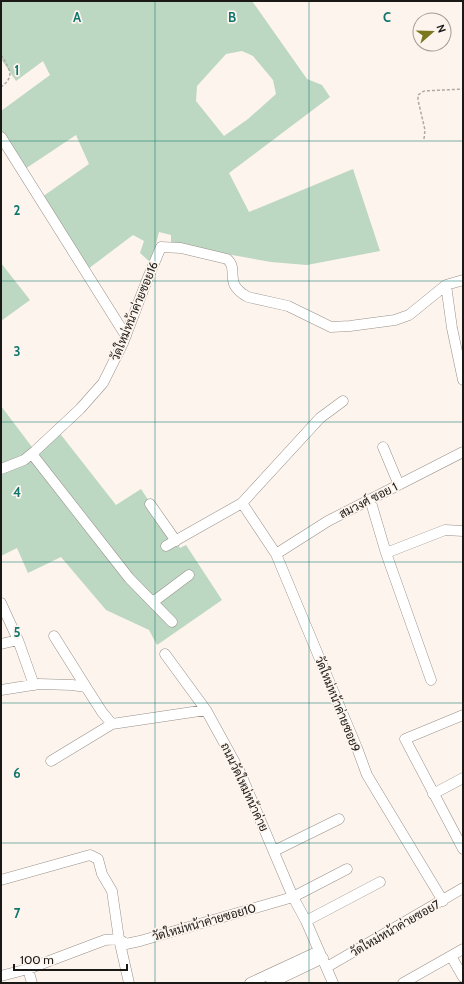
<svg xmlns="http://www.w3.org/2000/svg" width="464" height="984" font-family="Cabin,Sarabun,sans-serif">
  <rect width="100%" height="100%" fill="#fdf4ed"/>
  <path fill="#bcd7c2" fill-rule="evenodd" d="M1,1H252L307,79L322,85L330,97L229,173L249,212L353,169L380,251L307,265L271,262L171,244V235L159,232L151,263L140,253L144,241L133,235L88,269L42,197L89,164L76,135L25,169L1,132V111L50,75L43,61L16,81L1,59ZM242,51L253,56L273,80L276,94L248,119L224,136L196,101L197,86L226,54Z
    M1,263L30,300L1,321Z
    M1,406L35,451L58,431L116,505L141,489L180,548L186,545L222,600L157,645L149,630L106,610L61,557L28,573L17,548L1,556Z"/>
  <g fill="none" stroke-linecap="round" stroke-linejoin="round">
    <g stroke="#989089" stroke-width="11">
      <path id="minor" d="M1,137L126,336
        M446,285L452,328L463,380
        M383,447L399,485
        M32,454L129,578L172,622
        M1,469L24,460L35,451L80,409L103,383L123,343L147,280L161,247L181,248L227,259C240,270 222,283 248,297L288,306L331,327L350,326L395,320L409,315L446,285L463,280
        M370,499L386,553L445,530L463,531
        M242,503L276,554L357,748L367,775L443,901
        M150,504L176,541
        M166,546L242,503L320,418L343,401
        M386,553L431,680
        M276,554L328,521L463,452
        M153,602L189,575
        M1,603L18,640L34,685
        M54,636L86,687
        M1,644L18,640
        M165,654L206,710
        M1,690L39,684L72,685L86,687L102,712L112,724L206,710L239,770L293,897L306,921L333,983
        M463,715L405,739L463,849
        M51,761L112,724
        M433,794L463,778
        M274,851L339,819
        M1,880L90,855L98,859L102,874L112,891L119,939L129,983
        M306,921L380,882
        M451,956L463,977
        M327,967L463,888
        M28,969L32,983
        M1,976L28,969L105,940L119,939L126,944L140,941L293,897L347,869
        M250,983L319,951
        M271,983L323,958
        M403,983L463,949"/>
    </g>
    <path stroke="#afa9a3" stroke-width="1.5" stroke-dasharray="3 2" stroke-linecap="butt" d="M1,55C9,68 16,76 1,87
      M424,139L425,130L418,100V95L424,91L463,89"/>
    <use href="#minor" stroke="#fff" stroke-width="10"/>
  </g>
  <path fill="none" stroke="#0f766e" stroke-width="1" stroke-opacity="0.55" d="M155,1V983M309,1V983M1,141H463M1,281H463M1,422H463M1,562H463M1,703H463M1,843H463"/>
  <g text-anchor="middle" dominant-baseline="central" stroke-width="3.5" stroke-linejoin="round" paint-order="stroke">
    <g font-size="12" fill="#1b1916" stroke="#fdf4ed">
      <text transform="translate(134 311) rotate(-68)">วัดใหม่หน้าค่ายซอย16</text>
      <text transform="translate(368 500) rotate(-27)">สมวงศ์ ซอย 1</text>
      <text transform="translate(338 704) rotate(68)">วัดใหม่หน้าค่ายซอย9</text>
      <text transform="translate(245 787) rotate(65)">ถนนวัดใหม่หน้าค่าย</text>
      <text transform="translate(204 922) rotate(-16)">วัดใหม่หน้าค่ายซอย10</text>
      <text transform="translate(395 928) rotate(-30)">วัดใหม่หน้าค่ายซอย7</text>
    </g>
  </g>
  <g font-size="13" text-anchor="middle" font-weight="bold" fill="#0f766e" stroke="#fdf4ed" stroke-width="3.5" stroke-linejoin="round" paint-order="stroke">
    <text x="77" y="22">A</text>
    <text x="232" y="22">B</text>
    <text x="387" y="22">C</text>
    <text x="17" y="75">1</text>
    <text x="17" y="215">2</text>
    <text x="17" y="356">3</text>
    <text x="17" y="497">4</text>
    <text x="17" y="637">5</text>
    <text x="17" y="778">6</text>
    <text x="17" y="918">7</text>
  </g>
  <rect width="464" height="984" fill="none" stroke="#1b1916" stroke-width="4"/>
  <g transform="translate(432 32) rotate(70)"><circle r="19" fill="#fdf4ed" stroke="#a39c97"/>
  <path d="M0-3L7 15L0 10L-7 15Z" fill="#7a771c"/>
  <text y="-6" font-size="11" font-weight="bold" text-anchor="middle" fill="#1b1916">N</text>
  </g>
  <path d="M14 964v6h113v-6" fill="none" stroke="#1b1916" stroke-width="2"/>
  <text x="20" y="964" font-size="12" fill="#1b1916" stroke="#fdf4ed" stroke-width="3" paint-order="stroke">100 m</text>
</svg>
